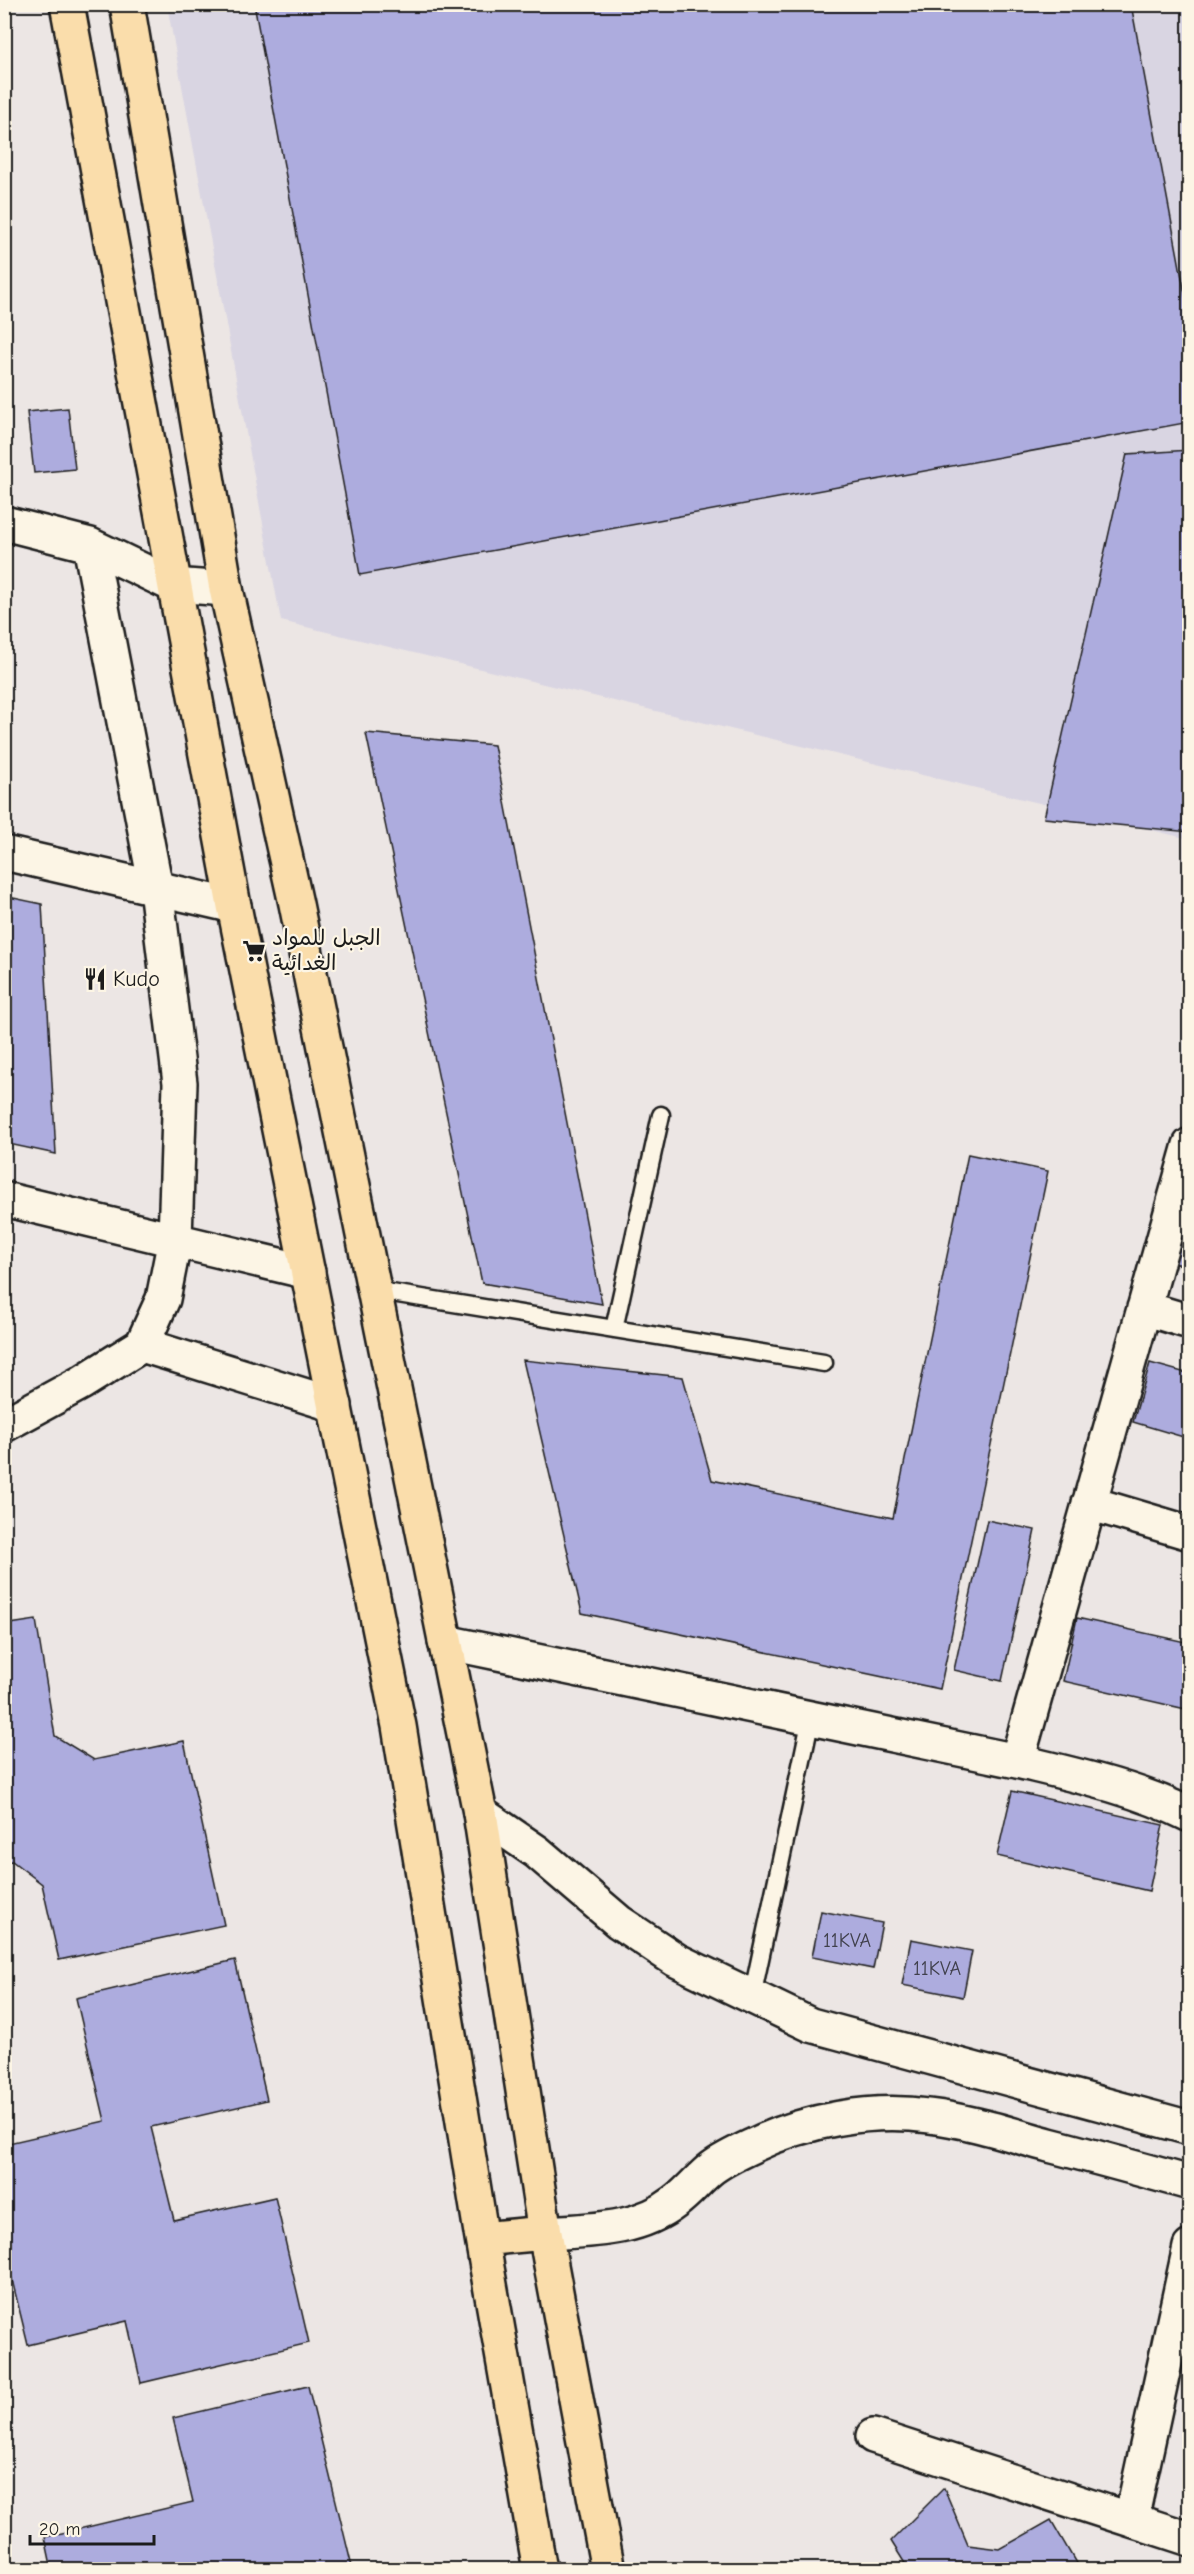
<svg xmlns="http://www.w3.org/2000/svg" width="1194" height="2574" font-family="'Comic Neue','Playpen Sans Arabic',sans-serif">
  <rect width="100%" height="100%" fill="#ece6e4"/>
  <filter id="ink" filterUnits="userSpaceOnUse"><feTurbulence type="fractalNoise" baseFrequency=".0167" numOctaves="2"/><feDisplacementMap in="SourceGraphic" scale="12" xChannelSelector="R" yChannelSelector="G"/><feConvolveMatrix kernelMatrix="1 2 1 2 8 2 1 2 1" color-interpolation-filters="sRGB"/></filter>
  <g filter="url(#ink)">
    <path fill="#d9d5e2" d="M167,5H1189V839L281,621Z"/>
    <path fill="#adacde" stroke="#1c1c1c" stroke-width="1.5" d="M254,4H1131L1190,321V422L360,575Z
      M68,408L75,469L34,473L27,412Z
      M1190,450V832L1044,818L1127,454Z
      M366,733L494,745L602,1304L482,1283Z
      M4,896L42,904L56,1154L4,1143Z
      M968,1154L1048,1171L940,1689L582,1613L523,1360L683,1377L712,1480L893,1518Z
      M1190,1214V1268L1175,1263Z
      M1150,1363L1190,1374V1439L1133,1422Z
      M987,1520L1035,1530L1002,1681L954,1670Z
      M1077,1618L1190,1643V1710L1063,1681Z
      M36,1620L55,1736L94,1760L184,1741L224,1925L59,1960L42,1884L12,1861L4,1862V1625Z
      M1012,1791L1163,1825L1149,1891L997,1856Z
      M821,1911L882,1923L873,1969L812,1957Z
      M911,1939L972,1951L963,1997L902,1985Z
      M235,1960L267,2100L151,2127L174,2220L275,2197L309,2343L141,2383L127,2321L28,2345L4,2247V2144L105,2121L76,1998Z
      M308,2386L352,2567L340,2570H52L45,2537L193,2502L173,2418Z
      M944,2488L968,2545L1000,2549L1051,2520L1080,2570H909L891,2541Z"/>
    <g fill="none" stroke-linecap="round" stroke-linejoin="round">
      <g stroke="#1c1c1c" stroke-width="21">
        <path id="lane" d="M373,1290L824,1363
          M614,1329L661,1115
          M752,1997L811,1718"/>
      </g>
      <g stroke="#1c1c1c" stroke-width="38">
        <path id="street" d="M4,523L90,545L173,585L226,589
          M4,853L234,906
          M4,1199L308,1272
          M1144,1308L1190,1322
          M142,1345L335,1405
          M4,1425L81,1383L142,1345L163,1299L175,1239L180,1083L156,888L90,545
          M1089,1503L1190,1533
          M445,1642L1017,1761C1075,1775 1136,1788 1190,1815
          M1017,1761L1190,1145
          M480,1813L537,1852L619,1922L676,1960L811,2025L1190,2128
          M545,2233C590,2230 638,2231 675,2202C689,2192 699,2178 712,2168C724,2159 739,2152 752,2146C805,2120 871,2108 929,2116C970,2121 1009,2134 1049,2145C1096,2157 1143,2170 1190,2183
          M873,2436L1190,2539
          M1131,2520L1190,2247"/>
      </g>
      <g stroke="#1c1c1c" stroke-width="38">
        <path id="primary" d="M67,4L234,906L399,1726L482,2239L540,2570
          M127,4L226,589L296,904L480,1813L545,2233L608,2570
          M482,2239L545,2233"/>
      </g>
      <use href="#lane" stroke="#fcf5e5" stroke-width="16"/>
      <use href="#street" stroke="#fcf5e5" stroke-width="33"/>
      <use href="#primary" stroke="#faddab" stroke-width="33"/>
    </g>
  </g>
  <defs>
    <g id="supermarket-bare" transform="scale(1.8)"><path d="M-6-5.5h2.5l.6 2H6L4.5 2H-2.5L-4.4-4H-6ZM-1.5 3.2a1.3 1.3 0 1 0 .1 0ZM3 3.2a1.3 1.3 0 1 0 .1 0Z" fill="#1c1c1c" stroke="#fcf5e5" stroke-width="2.5" paint-order="stroke"/></g>
    <g id="restaurant-bare" transform="scale(1.8)"><path d="M-5-6h1v4h1v-4h1v4h1v-4h1v5L-1.5 .5V6h-2V.5L-5-1ZM5-6V6H3V1.5H1.5Q1.5-4 5-6Z" fill="#1c1c1c" stroke="#fcf5e5" stroke-width="2.5" paint-order="stroke"/></g>
  </defs>
  <g fill-rule="evenodd">
    <use href="#supermarket-bare" x="254" y="951"/>
    <use href="#restaurant-bare" x="95" y="979"/>
  </g>
  <g text-anchor="middle" dominant-baseline="central" stroke-width="4.5" stroke-linejoin="round" paint-order="stroke">
    <g font-size="20" fill="#40404c">
      <text x="847" y="1940">11KVA</text>
      <text x="937" y="1968">11KVA</text>
    </g>
    <g font-size="22" fill="#1c1c1c" stroke="#fcf5e5" text-anchor="start">
      <text x="272" y="938">الجبل للمواد<tspan x="272" dy="25">الغدائية</tspan></text>
      <text x="113" y="979">Kudo</text>
    </g>
  </g>
  <rect width="1194" height="2574" fill="none" stroke="#fcf5e5" stroke-width="24"/>
  <rect x="12" y="12" width="1170" height="2550" fill="none" stroke="#1c1c1c" stroke-width="2" filter="url(#ink)"/>
  <path d="M30 2535v9h124v-9" fill="none" stroke="#1c1c1c" stroke-width="3"/>
  <text x="39" y="2535" font-size="18" fill="#1c1c1c" stroke="#fcf5e5" stroke-width="4.5" paint-order="stroke">20 m</text>
</svg>
